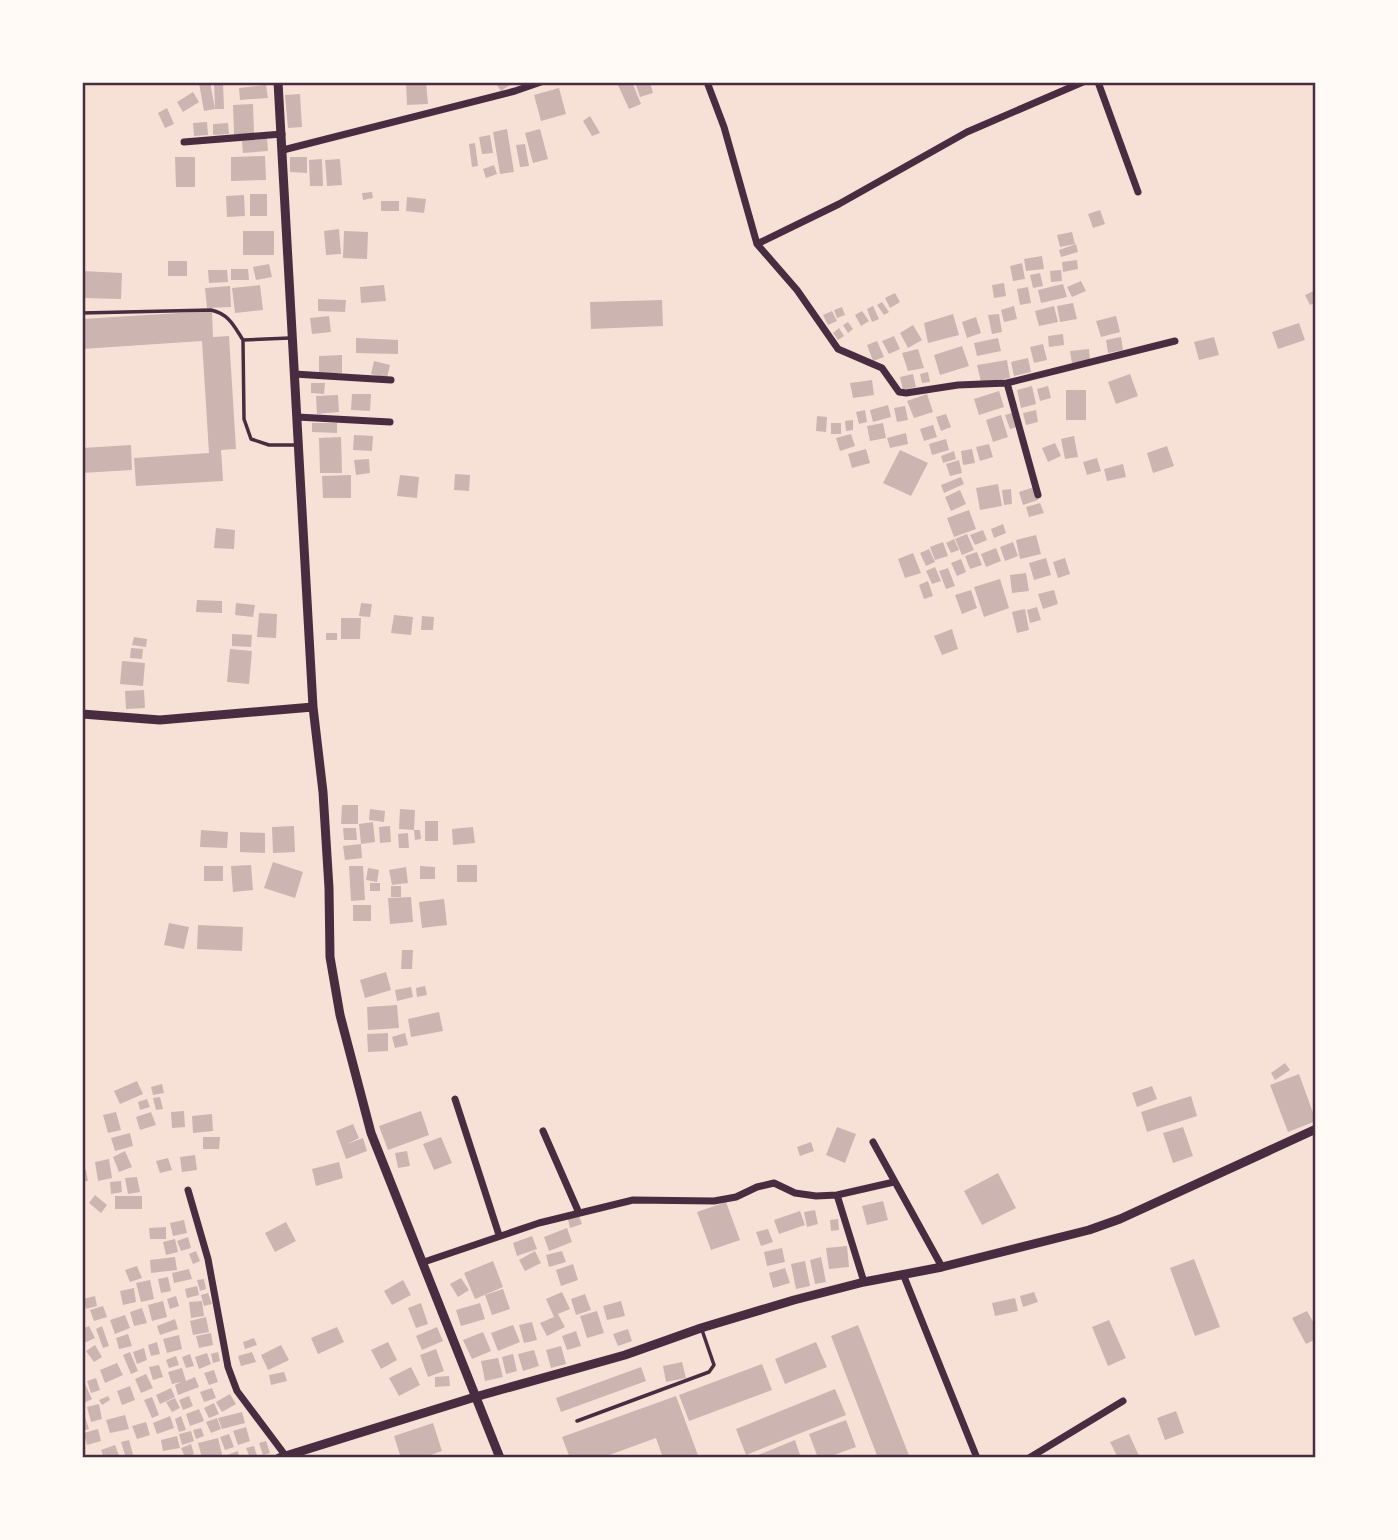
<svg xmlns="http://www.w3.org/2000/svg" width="1398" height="1540" font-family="'Asap Condensed',sans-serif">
  <rect width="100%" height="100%" fill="#f7e1d7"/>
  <path fill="#ccb4b1" d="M210,82L215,109L204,111L199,83Z
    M214,82H223L224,109H215Z
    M406,82H426L428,104L407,105Z
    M495,82H514L501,91Z
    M620,82H632L641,104L629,109L617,83Z
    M635,82H650L653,93L640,97Z
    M266,85L268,98L240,100L239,88Z
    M559,88L566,114L541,121L534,95Z
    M193,92L199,102L183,112L177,102Z
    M300,94L302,127L288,128L285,95Z
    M253,104L254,134H234L233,105Z
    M167,108L174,124L165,128L158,113Z
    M590,116L600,133L592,136L583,121Z
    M207,122L208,135L194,136L193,123Z
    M228,123L229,134L213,135V124Z
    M507,129L514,172L500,174L493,132Z
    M540,129L548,159L533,163L525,133Z
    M490,135L493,153L482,154L479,137Z
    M267,138L268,151L243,153L242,141Z
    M475,143L478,166L472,167L469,144Z
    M525,144L529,166L520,167L516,145Z
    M265,156L266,180L231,181V157Z
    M175,157H195V187H176Z
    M290,157H307V173L290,172Z
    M322,159L323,186H310L309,160Z
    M340,159L342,185L327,186L325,160Z
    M494,165L497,174L486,178L483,169Z
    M372,192L373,198L363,200L362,193Z
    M250,194H267V216H250Z
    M244,195L245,216L227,217L226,196Z
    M407,197L426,199L424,213L406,211Z
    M381,201H399V211H381Z
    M1100,210L1105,224L1093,228L1088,214Z
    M339,229L341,254L326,255L324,231Z
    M243,231H274V255H243Z
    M344,231L368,232L367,259L343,258Z
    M1072,232L1075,244L1060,247L1057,235Z
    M1076,244L1078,252L1061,257L1059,250Z
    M1042,256L1044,269L1026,271L1024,259Z
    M1077,260L1078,269L1063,272L1062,262Z
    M168,261H187V276H168Z
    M1022,263L1025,279L1013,281L1010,266Z
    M269,264L272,277L256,280L253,267Z
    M231,269H248L249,280H231Z
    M208,270H227L228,282L209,283Z
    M1061,270L1062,281L1051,282L1050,271Z
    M82,271L122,273L121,299L82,298Z
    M1040,273L1043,286L1033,288L1030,275Z
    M1081,281L1086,291L1072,297L1067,287Z
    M1004,283L1006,296L994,298L992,285Z
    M1063,284L1067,297L1041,303L1038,290Z
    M260,285L263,310L235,313L232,288Z
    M384,285L386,301L361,303L360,287Z
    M230,286L231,307L207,308L205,288Z
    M1028,287L1031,303L1020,305L1017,289Z
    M1316,290V302L1310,305L1305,295Z
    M895,293L900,302L890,308L885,298Z
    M318,299L346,300L345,312L318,311Z
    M662,300L663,326L591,329L590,302Z
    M882,302L889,312L884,315L877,305Z
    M1073,303L1077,319L1060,322L1057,306Z
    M873,306L879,319L872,322L867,309Z
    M1014,306L1017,319L1004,322L1001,310Z
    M1054,306L1058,322L1039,326L1035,311Z
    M842,307L845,315L837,318L834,310Z
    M212,311L213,337L229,336L236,449L221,450L223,481L136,486L134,458L209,453L202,341L82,349V319Z
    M832,311L837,321L828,325L823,315Z
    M862,311L869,321L861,326L855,315Z
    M953,314L959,335L928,343L924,323Z
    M999,314L1002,332L992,334L988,315Z
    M329,316L331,332L312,334L310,318Z
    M1116,316L1120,332L1101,337L1096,321Z
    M976,317L981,333L967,338L962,322Z
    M848,322L853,329L848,333L843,325Z
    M1299,323L1305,340L1278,349L1272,332Z
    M913,325L922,340L908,348L900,333Z
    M839,328L844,336L838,340L833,333Z
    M1063,334L1064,345L1049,347L1048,336Z
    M894,336L900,349L889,354L882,341Z
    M1121,337L1123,350L1108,353L1106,340Z
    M1214,337L1219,355L1199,360L1194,342Z
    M356,338L398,340V354L356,353Z
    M998,338L1001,351L977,356L974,343Z
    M877,341L884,357L873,361L867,345Z
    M1043,344L1047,360L1034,363L1030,347Z
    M962,346L969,366L940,375L934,355Z
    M918,349L924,368L908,371L902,353Z
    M1089,349L1090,361L1072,363L1070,351Z
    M342,355V373H319V356Z
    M1028,358L1031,372L1014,376L1011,362Z
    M1007,360L1010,378L981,382L977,365Z
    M374,361L390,365L387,378L371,374Z
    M928,372L930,382L922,383L920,374Z
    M913,374L916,387L903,390L900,377Z
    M1130,374L1138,396L1116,404L1108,382Z
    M872,380L874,395L853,398L850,383Z
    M311,383H325L324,394L311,393Z
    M1032,386L1036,404L1021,408L1017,390Z
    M1048,386L1051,398L1040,401L1037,389Z
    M1066,390H1086V420H1066Z
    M999,391L1004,407L979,415L974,399Z
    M352,394H371L370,411L351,410Z
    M927,394L933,412L914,418L907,401Z
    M338,395L339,412L317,414L316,396Z
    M888,405L891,417L873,422L870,410Z
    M905,406L908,420L897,422L894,408Z
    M865,410L867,422L859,424L856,412Z
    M1036,410L1038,422L1026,425L1023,413Z
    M1012,413L1017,427L1010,429L1005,415Z
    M946,414L951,427L941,431L936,417Z
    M1001,415L1008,437L993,442L986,420Z
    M817,416L827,417L826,432L816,431Z
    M853,420V430L846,431L845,421Z
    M312,423H337V433L312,432Z
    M831,423H841V434H831Z
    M883,423L886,438L870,441L867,426Z
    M933,425L937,437L924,441L920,429Z
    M906,433L908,444L890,448L887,438Z
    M851,434L855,446L840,451L836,438Z
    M354,435L373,436L372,451L353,450Z
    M1074,436L1078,457L1065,459L1061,439Z
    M341,437L342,473H320L319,438Z
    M946,439L949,450L932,455L929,444Z
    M1055,443L1061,456L1048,462L1042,448Z
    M989,444L993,457L980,461L976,447Z
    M131,445L132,470L82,473V448Z
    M1167,446L1174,466L1153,473L1147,453Z
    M866,449L870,463L852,468L848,454Z
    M972,449L975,463L963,465L961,451Z
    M900,450L928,463L911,496L883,483Z
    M954,451L956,459L943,463L941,456Z
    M1097,458L1101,471L1087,475L1083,462Z
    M369,459L370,473L356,475L354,460Z
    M959,460L962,473L950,476L946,464Z
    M1123,464L1126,477L1107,481L1104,469Z
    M455,474L470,475L469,491L454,490Z
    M351,475V498H323L322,476Z
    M400,475L419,477L417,498L397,496Z
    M961,477L964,484L944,493L941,485Z
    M998,484L1002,506L980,510L976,488Z
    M1034,487L1038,500L1023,505L1019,492Z
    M1011,489L1012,504L1004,505L1002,490Z
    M960,490L966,504L951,511L945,497Z
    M1040,503L1044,513L1029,517L1026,507Z
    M969,510L976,529L954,537L947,518Z
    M1003,524L1006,533L994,538L991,529Z
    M216,528L235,530L234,549L214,548Z
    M983,530L987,540L975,545L970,535Z
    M967,534L974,550L962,555L955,539Z
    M1036,535L1041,554L1020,559L1016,540Z
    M954,539L959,550L951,553L946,543Z
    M943,542L948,556L935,560L930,547Z
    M1013,542L1018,556L1005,561L1000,547Z
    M996,548L1001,561L986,567L981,554Z
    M929,549L935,562L926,566L920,553Z
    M977,552L982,565L970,569L965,556Z
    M913,553L921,573L905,578L898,559Z
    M1046,558L1051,575L1034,580L1029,563Z
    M1065,558L1070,574L1058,578L1053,562Z
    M961,559L966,572L957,576L951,563Z
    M935,567L941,581L932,584L926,571Z
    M948,568L955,586L946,589L939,571Z
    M1026,573L1029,591L1012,593L1010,575Z
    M1000,579L1009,608L984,617L974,587Z
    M928,581L933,596L924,599L919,585Z
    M971,590L977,608L962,614L955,595Z
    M1054,590L1058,604L1043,609L1038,594Z
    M197,600L222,601V613L196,612Z
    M236,603L255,605L253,617L235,615Z
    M361,603L372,604L370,617L359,616Z
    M1037,607L1041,620L1030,623L1027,610Z
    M1025,609L1029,630L1017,633L1012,612Z
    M259,613L277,614L276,638L257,637Z
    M394,615L413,617L411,635L391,633Z
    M422,616L434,617L433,630H421Z
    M341,618H361L360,639H341Z
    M952,629L958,649L942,655L934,636Z
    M326,633H337V640H326Z
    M232,634L252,635L251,647L232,646Z
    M134,637L147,639L146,647L132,645Z
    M131,648L143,649L142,659L130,658Z
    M230,649L252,651L249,684L227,682Z
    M122,661L145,663L143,686L120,684Z
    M144,690L145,708L126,709L125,691Z
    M342,805H358V824H341Z
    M370,809L385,811L384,822L369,820Z
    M400,809L415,810L414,830H420L421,839L415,840L414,830L399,829Z
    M425,821H438V841H425Z
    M373,822L375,842L361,844L359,824Z
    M294,826L295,852L273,853L272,827Z
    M390,826L391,842L380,843L379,827Z
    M473,827L475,843L453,845L452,829Z
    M343,828H356L357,840H344Z
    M201,830L228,832L227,848L200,847Z
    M240,832L265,833V853L240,852Z
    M408,833L409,848H399L398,834Z
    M361,844L362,858L345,860L343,846Z
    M273,862L303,872L295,898L264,888Z
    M251,865L253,890L233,892L231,866Z
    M457,865H477V882H457Z
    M204,866H223V881H204Z
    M349,866H363L365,900L351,901Z
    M420,866L435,867V879H420Z
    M406,867L408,883L392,885L389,870Z
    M368,868L379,870L377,882L366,880Z
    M370,883H380V891H370Z
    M391,886H401V897H391Z
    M411,897L413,922L390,924L388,898Z
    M444,899L447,925L422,928L419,902Z
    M353,905H371V921H353Z
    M169,923L189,927L184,949L164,945Z
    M198,925L243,927L242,951L197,949Z
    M402,950H413L412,969H401Z
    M386,972L391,990L365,998L360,980Z
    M425,986L427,995L417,997L416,988Z
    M411,987L413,997L397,1001L395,990Z
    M397,1005L399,1028L368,1030L367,1007Z
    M439,1012L443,1031L411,1037L408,1019Z
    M388,1033V1051L368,1052L367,1034Z
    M405,1033L408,1045L395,1048L392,1037Z
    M1285,1063L1290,1070L1275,1080L1271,1073Z
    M1299,1074L1316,1121L1288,1132L1270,1085Z
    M137,1081L143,1094L120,1104L114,1091Z
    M162,1084L164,1093L153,1095L151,1087Z
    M1152,1086L1157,1099L1137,1107L1132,1093Z
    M1191,1096L1197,1116L1147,1132L1141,1112Z
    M160,1097L163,1109L156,1110L153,1098Z
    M147,1099L150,1107L140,1110L138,1102Z
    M184,1111L185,1127L172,1128L171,1112Z
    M421,1111L429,1135L388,1150L379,1126Z
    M116,1112L121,1130L108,1133L103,1115Z
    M151,1112L156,1125L140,1130L136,1117Z
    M212,1114L213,1131L193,1133L192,1116Z
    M353,1124L359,1138L347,1144L363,1138L367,1151L346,1159L336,1131Z
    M837,1127L856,1134L845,1163L826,1155Z
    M1183,1127L1193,1156L1173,1163L1163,1133Z
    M130,1133L133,1146L115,1151L111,1138Z
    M203,1137H220L219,1149H203Z
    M441,1137L452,1163L434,1170L423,1144Z
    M811,1142L814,1151L800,1156L797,1147Z
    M125,1151L132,1167L119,1172L113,1157Z
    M407,1151L410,1166L398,1168L395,1153Z
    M195,1155L197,1170L182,1172L180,1157Z
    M168,1158L172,1170L160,1173L156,1161Z
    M109,1159L112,1178L98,1181L95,1162Z
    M339,1162L343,1178L316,1186L312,1169Z
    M82,1170H86L88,1181H82Z
    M998,1173L1016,1208L982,1225L964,1191Z
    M137,1177L140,1192L128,1194L125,1178Z
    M121,1181L122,1192L111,1194L110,1182Z
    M95,1195L107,1205L101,1213L89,1203Z
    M115,1196H142V1209H115Z
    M883,1201L888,1220L867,1225L862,1206Z
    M726,1202L740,1240L711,1250L697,1212Z
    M815,1210L818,1224L807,1227L804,1212Z
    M800,1211L805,1225L779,1234L774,1220Z
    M579,1216L582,1224L570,1228L568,1219Z
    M838,1219L839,1230L831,1231L830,1220Z
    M184,1220L187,1233L173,1236L170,1223Z
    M286,1222L296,1241L275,1252L265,1233Z
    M166,1227V1239H150L149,1228Z
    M567,1228L572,1242L549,1251L544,1237Z
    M768,1229L773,1242L761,1246L756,1232Z
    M532,1236L537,1249L517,1256L513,1243Z
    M188,1237L191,1248L181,1251L177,1241Z
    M175,1239L178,1252L166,1255L163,1242Z
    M847,1246L849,1267L829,1269L826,1248Z
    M782,1248L785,1262L767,1266L764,1252Z
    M196,1251L200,1261L193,1264L189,1254Z
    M535,1251L541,1263L525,1271L519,1260Z
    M562,1251L566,1262L549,1267L546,1255Z
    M175,1257L177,1270L151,1273L150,1260Z
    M821,1257L826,1282L815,1284L810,1260Z
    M1194,1259L1220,1327L1195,1336L1170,1268Z
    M493,1261L503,1287L475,1299L464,1273Z
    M805,1261L810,1286L796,1289L791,1264Z
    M573,1264L578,1280L561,1286L556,1270Z
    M137,1266L142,1278L130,1282L125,1270Z
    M785,1268L790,1283L773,1288L769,1273Z
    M189,1269L192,1279L174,1283L172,1273Z
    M168,1277L171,1291L161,1293L158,1279Z
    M461,1278L469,1290L458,1297L450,1284Z
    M204,1279L206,1289L200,1291L197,1280Z
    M150,1280L154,1299L141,1302L136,1283Z
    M403,1280L411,1295L392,1305L384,1291Z
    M197,1286L199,1295L187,1298L185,1289Z
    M134,1288L136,1302L123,1305L120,1291Z
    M503,1289L510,1309L492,1315L485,1295Z
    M562,1292L570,1309L558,1314L565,1327L547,1336L540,1323L554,1317L546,1299Z
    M1034,1292L1038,1302L1023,1307L1020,1296Z
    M208,1293L212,1304L204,1306L201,1295Z
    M585,1294L591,1310L576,1315L571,1299Z
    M95,1296L97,1306L86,1309L83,1299Z
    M176,1296L179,1306L170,1309L167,1299Z
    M1015,1298L1018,1311L995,1316L992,1303Z
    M163,1301L167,1317L152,1321L148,1305Z
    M202,1301L204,1316L191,1318L189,1302Z
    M621,1301L625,1316L607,1320L603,1306Z
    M421,1303L428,1324L416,1328L408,1308Z
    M480,1303L485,1319L461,1326L456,1310Z
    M103,1306L107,1317L94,1321L90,1310Z
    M142,1308L147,1323L134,1326L130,1312Z
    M597,1311L604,1333L587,1338L580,1316Z
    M1307,1311L1316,1327V1339L1306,1344L1292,1318Z
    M125,1315L130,1328L115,1334L110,1320Z
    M206,1317L209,1332L193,1335L190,1321Z
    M175,1319L178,1329L160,1335L157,1326Z
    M1109,1320L1126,1358L1108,1366L1092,1327Z
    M532,1322L537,1340L524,1343L519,1325Z
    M513,1325L520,1342L498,1351L491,1333Z
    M858,1325L910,1458H878L831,1336Z
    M89,1326L95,1338L82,1344V1329Z
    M102,1326L109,1346L103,1348L96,1329Z
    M337,1327L344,1342L318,1354L311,1338Z
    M437,1327L443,1341L422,1350L416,1336Z
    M628,1329L632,1341L618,1346L613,1334Z
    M576,1331L581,1346L567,1350L562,1336Z
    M483,1332L491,1351L472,1359L463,1340Z
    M211,1333L213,1345L199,1348L196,1336Z
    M128,1334L132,1346L119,1349L116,1338Z
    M179,1335L182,1349L167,1353L163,1339Z
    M254,1338L257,1345L245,1349L243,1342Z
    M157,1342L160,1354L151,1356L148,1345Z
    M388,1342L397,1360L381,1369L371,1350Z
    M816,1342L827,1367L785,1384L775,1359Z
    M95,1345L102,1357L94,1362L86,1351Z
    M281,1345L289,1360L268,1370L261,1355Z
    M561,1346L566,1364L551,1368L546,1350Z
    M144,1348L147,1360L137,1364L133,1352Z
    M436,1349L444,1371L428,1377L420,1355Z
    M534,1350L539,1366L523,1371L518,1354Z
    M130,1352L138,1371L131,1374L123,1355Z
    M218,1352L220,1361L213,1363L211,1354Z
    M252,1352L256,1362L241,1366L238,1356Z
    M207,1353L211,1364L199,1369L195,1357Z
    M190,1354L194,1366L186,1368L182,1357Z
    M513,1354L517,1371L506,1374L502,1357Z
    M176,1356L179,1365L169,1368L166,1360Z
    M498,1358L503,1377L485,1381L481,1361Z
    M682,1362L686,1378L666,1382L663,1366Z
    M117,1363L123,1375L105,1383L100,1370Z
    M762,1364L772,1390L689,1421L679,1395Z
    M159,1365L163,1377L153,1380L149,1367Z
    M411,1367L420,1385L399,1396L389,1378Z
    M641,1367L646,1381L561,1412L556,1398Z
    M182,1368L186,1381L195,1377L199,1387L178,1395L175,1385L181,1382L172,1384L168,1372Z
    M214,1370L218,1382L209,1385L204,1373Z
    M284,1372L287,1381L271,1385L269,1375Z
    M146,1374L153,1388L141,1393L135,1379Z
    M449,1376L450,1386L435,1387V1377Z
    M96,1378L100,1390L91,1393L87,1381Z
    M85,1384L92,1399L82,1404V1386Z
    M130,1386L135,1400L122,1405L117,1391Z
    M171,1388L175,1397L160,1404L156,1395Z
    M212,1388L216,1398L204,1402L200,1392Z
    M835,1389L846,1415L746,1455L736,1429Z
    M230,1394L236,1404L222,1412L216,1402Z
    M108,1396L110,1400L102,1405L99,1400Z
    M189,1396L193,1406L183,1410L179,1400Z
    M676,1396L699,1458H663L656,1438L601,1458H570L562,1437Z
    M152,1397L159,1415L152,1418L144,1400Z
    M175,1398L180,1408L172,1412L166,1402Z
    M214,1403L219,1414L209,1418L204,1408Z
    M99,1404L102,1419L91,1422L87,1407Z
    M82,1408L89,1429L82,1431Z
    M199,1409L204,1421L190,1426L186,1414Z
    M1176,1411L1184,1433L1165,1440L1157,1418Z
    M242,1412L245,1423L222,1429L218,1418Z
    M125,1415L129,1429L110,1433L106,1420Z
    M170,1416L174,1428L157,1434L153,1423Z
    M181,1416L186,1430L179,1432L175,1419Z
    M217,1418L221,1429L211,1433L206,1422Z
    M846,1420L856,1447L826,1458H818L809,1434Z
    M146,1422L150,1435L137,1439L132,1426Z
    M433,1423L442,1451L422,1458H401L394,1436Z
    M246,1427L250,1441L238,1445L233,1431Z
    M201,1428L204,1436L196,1439L193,1430Z
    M98,1429L101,1441L87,1445L84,1433Z
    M191,1431L194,1441L182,1445L179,1434Z
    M229,1434L234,1447L225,1450L220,1437Z
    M1129,1434L1140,1458H1118L1110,1442Z
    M177,1436L180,1448L163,1451L161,1440Z
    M218,1438L223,1458H202L198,1443Z
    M129,1440L134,1458H126L121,1442Z
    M795,1440L801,1458H759L758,1455Z
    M266,1441L270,1453L263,1455L259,1443Z
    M191,1444L194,1454L185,1457L181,1448Z
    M115,1445L120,1458H104L101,1450Z
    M254,1446L257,1456L250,1458L246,1448Z
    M238,1451L239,1458H228L227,1455Z"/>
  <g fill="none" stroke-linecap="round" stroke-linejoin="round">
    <path stroke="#4a2c40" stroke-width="3.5" d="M82,313L211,310C229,314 234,326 243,340L290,338
      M243,340L244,419L251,439L269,445H299
      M577,1421L709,1372L714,1365L702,1330"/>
    <path stroke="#4a2c40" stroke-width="7" d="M707,82L724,127L757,244L797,290L838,349L882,368L899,392L906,393L958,385L1007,383L1175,341
      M1098,82L1138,192
      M184,142L282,134
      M283,150L515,91L541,82
      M757,244L839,204L967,132L1083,82
      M294,374L391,380
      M1007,383L1038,495
      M297,417L390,422
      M455,1099L499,1235
      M543,1131L579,1213
      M873,1142L942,1267
      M188,1190L208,1259L228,1367L237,1391L285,1455
      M837,1195L864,1282
      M424,1262L539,1223L633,1200L714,1201L736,1197L757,1187L774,1183L795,1193L816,1196L837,1195L894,1182
      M903,1274L977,1458
      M1029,1458L1123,1401"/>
    <path stroke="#4a2c40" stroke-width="9" d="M278,82L313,707L323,792L329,888L330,957L340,1015L371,1133L500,1458
      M82,714L160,720L313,707
      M279,1458L475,1397L625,1355L701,1328L794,1300L864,1282L942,1267L1089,1230L1120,1219L1316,1129"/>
  </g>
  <rect width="1398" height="1540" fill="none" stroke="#fffaf5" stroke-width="168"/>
  <rect x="84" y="84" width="1230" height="1372" fill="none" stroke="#4a2c40" stroke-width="2.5"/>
</svg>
